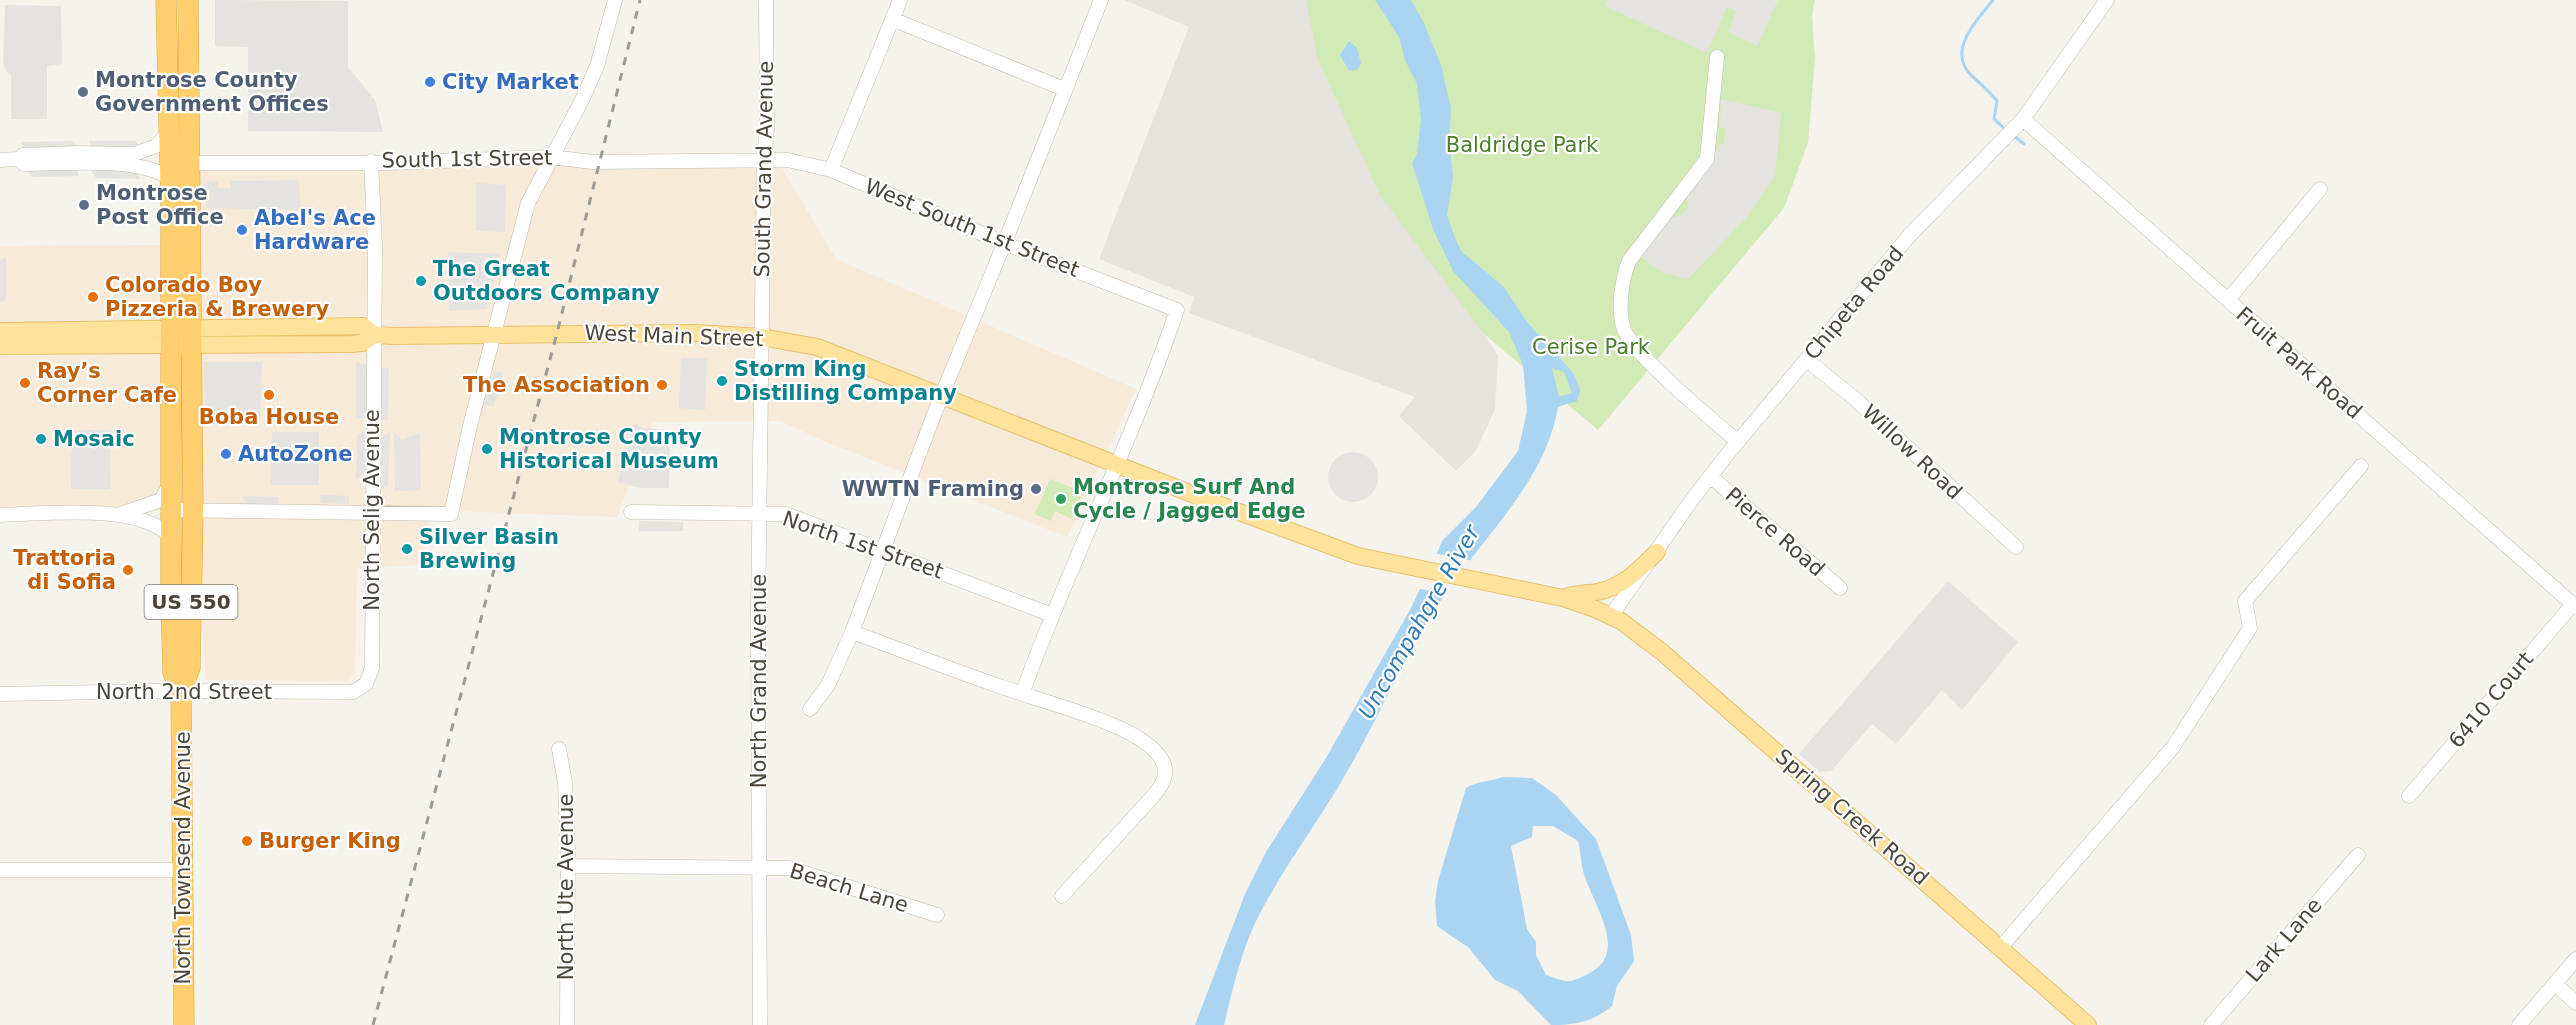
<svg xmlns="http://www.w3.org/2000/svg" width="2576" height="1025" font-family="'DejaVu Sans',sans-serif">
  <rect width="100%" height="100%" fill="#f6f3ec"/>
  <path fill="#f7ead8" d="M488,159L781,166L836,259L1136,389L1067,537L831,444L780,421L653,422L617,517L430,510L422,565L357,568L355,673L347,681L205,680L189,163Z
    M170,245V510L0,511V246Z"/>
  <path fill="#e6e2dd" d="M1124,0H1306L1464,303L1498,356L1495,409L1476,451L1456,471L1399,416L1415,397L1189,313L1194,297L1099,259L1189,27Z"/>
  <path fill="#d2eab5" d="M1306,0H1815L1812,15L1815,58L1808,143L1784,208L1598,430L1484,334L1380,195L1318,60Z
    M1050,479L1083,492L1072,519L1055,511L1051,521L1035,514Z"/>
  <path fill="#e5e3e0" d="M215,0L348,1V67L375,100L383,132L248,131V47L215,46Z
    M1608,0H1778L1757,46L1728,32L1736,11L1727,7L1707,53L1605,6Z
    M5,5L61,6L62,64L47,66V119H11V75L6,71L3,63Z
    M1721,99L1781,113L1775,176L1747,217L1688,279L1663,273L1641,257L1672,217L1681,216L1689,206L1686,198L1710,166L1718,146L1724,143L1725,130L1720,127Z
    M73,141L78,149L76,169L80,176L32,177L26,167V151L20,142Z
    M89,141H136L140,147L137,171L140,179L96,178L90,169L93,149Z
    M299,180L301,210L206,208V201L210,200L209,193L204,192L203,185L207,184V181L218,182V188H231V181Z
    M476,183L506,185L505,232L476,231Z
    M448,252L500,254L487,309L449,311Z
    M6,257V299L0,303V260Z
    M681,358H707L705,410L679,408Z
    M204,362H262L260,421L205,418Z
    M356,363L367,364V418H356Z
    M379,367L389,368L388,420H379Z
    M494,371L503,373L494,407L484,404Z
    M634,423L644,428L670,430L669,488H640L618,482Z
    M72,430H111L110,489H71Z
    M365,430H372L373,438L381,437L390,432L388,485L378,491L372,472H365L356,479L357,436Z
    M272,432H319V485H271Z
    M394,432L402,440L420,433L421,490L395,491Z
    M1328 477a25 25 0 1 1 50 0a25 25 0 1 1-50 0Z
    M321,495L349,496V504L320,503Z
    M242,496L278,497V507H248Z
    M639,521L683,522V531H639Z
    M1948,581L2018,642L1962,710L1942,690L1896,744L1872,724L1831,771L1820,772L1799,754Z"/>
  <path fill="#a9d4f2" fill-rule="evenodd" d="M1375,0H1411L1424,23L1441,65L1451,108L1449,138L1453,177L1447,215L1455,238L1461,251L1504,287L1527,322L1574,374L1580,390L1577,401L1558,407C1545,484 1480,539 1439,603C1405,656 1380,715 1348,770C1320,820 1284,866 1258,917C1241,951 1233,988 1224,1025H1195L1245,894L1266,852L1326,758L1411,608L1443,540L1476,507L1518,451L1527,411L1523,365L1509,332L1453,271L1433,229L1412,163L1417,154L1421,119L1417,84L1405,60L1399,37ZM1552,368L1564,372L1572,393L1559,397Z
    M1349,41L1357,48L1361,63L1358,69L1349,71L1340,55Z
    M1503,777L1532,778L1556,795L1596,839L1631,935L1634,961L1617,986L1612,1006C1592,1022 1576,1025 1551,1025L1518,991L1495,980L1469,948L1437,926L1435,901L1438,881L1466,788C1477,781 1490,782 1503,777ZM1533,826H1553L1578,841C1581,853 1581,866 1585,877C1596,910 1630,955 1586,975C1567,984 1567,982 1546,975L1536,955V942L1527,929L1511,846L1532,837Z"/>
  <path fill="#f6f3ec" d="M1433,553L1473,561L1448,595L1416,588Z"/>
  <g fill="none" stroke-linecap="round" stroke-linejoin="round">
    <path stroke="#a9d4f2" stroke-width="3" d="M1993,0C1978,19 1947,50 1970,74C1979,83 1989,90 1997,101L1994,119L2006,130
      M2014,136L2024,144"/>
    <g stroke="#c2bbae" stroke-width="15">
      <path id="minor" d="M892,19L1064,89
        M1717,57L1707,159L1629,261C1622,279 1617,309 1624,329C1632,354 1714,421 1738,442
        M2023,119L2576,607
        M23,155L78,153L134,154L156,146L169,132
        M0,160L18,159L24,164C66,164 135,156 170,178
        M182,163H384L551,157L593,162L788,160L831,170L1004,243L1177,310C1133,441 1069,564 1022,694
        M831,170L900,0
        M2228,300L2320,189
        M1807,360L1854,398L2016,547
        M1710,476L1840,588
        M170,510L451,514L470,426L528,203L583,98L597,66L615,0
        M631,512L786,514L1052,615
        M120,514L161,500L170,484
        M0,515C47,514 136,502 172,537
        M1611,616L1691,501L1726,456L1909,236L2023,119L2107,0
        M852,632C902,650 952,670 1002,687C1038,700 1075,709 1110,724C1128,731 1158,746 1164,765C1168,776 1161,786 1155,794L1062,896
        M0,694L158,691L353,692L366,684L372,668L375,245L371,161
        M810,709L828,685L852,632L935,412L1013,222L1101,0
        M559,749L565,783L568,852L567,1025
        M2409,796L2573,604
        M567,866L789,868L937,915
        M0,870H184
        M2001,947L2173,747L2250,628L2245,601L2361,466
        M2555,984L2576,1003
        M760,1025L758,614L764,159L767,128L766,0
        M2211,1025L2358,855
        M2519,1025L2576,959"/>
    </g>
    <g stroke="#e6c16a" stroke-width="18">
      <path id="major" d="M0,331L363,326L375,335L394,336L695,333L762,337L817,347L1220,505L1358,556L1563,598L1595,609L1621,621L1662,652L2088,1025
        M0,346L352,344L362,343L375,335
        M1564,598C1575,593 1586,594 1597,592C1623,587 1640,569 1657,552"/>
    </g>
    <g stroke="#e0a43c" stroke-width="21">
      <path id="highway" d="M166,0L171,208V600L173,673L181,691
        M184,1025L181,691L190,668L193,511L188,0"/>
    </g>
    <use href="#minor" stroke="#fff" stroke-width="14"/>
    <use href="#major" stroke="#ffe39c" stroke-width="16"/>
    <use href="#highway" stroke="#ffcf6e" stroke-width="20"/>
    <path stroke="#9a9a9a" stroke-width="3" stroke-dasharray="8 8" stroke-linecap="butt" d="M373,1025L557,333L640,0"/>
  </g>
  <g fill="#3f7fe0" stroke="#fff" stroke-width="2">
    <circle cx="430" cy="82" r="6"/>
    <circle cx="242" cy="230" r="6"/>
    <circle cx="226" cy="454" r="6"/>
  </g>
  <g fill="#5c6f8a" stroke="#fff" stroke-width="2">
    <circle cx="83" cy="92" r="6"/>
    <circle cx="84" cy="205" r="6"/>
    <circle cx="1036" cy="489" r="6"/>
  </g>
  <g fill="#0f9aa8" stroke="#fff" stroke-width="2">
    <circle cx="421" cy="281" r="6"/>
    <circle cx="722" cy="381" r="6"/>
    <circle cx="41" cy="439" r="6"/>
    <circle cx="487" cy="449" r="6"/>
    <circle cx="407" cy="549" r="6"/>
  </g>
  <g fill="#e8710a" stroke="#fff" stroke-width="2">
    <circle cx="93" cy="297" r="6"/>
    <circle cx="25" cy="383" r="6"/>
    <circle cx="662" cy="385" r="6"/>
    <circle cx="269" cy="395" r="6"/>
    <circle cx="128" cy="570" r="6"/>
    <circle cx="247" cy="841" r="6"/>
  </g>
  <circle fill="#2e9e5b" stroke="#fff" stroke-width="2" cx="1061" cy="499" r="6"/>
  <g text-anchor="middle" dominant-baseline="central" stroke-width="4.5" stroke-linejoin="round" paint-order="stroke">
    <rect fill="#fff" stroke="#817c74" stroke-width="1.5" x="144.5" y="585" width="93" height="34" rx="4.5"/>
    <g font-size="20" font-weight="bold" fill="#4b4439">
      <text x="191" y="602">US 550</text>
    </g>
    <g font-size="21" font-weight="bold" fill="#4e5e75" stroke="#fff" text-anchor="start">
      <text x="95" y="80">Montrose County<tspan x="95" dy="24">Government Offices</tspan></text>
      <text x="96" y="193">Montrose<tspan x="96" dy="24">Post Office</tspan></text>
      <text x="1024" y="489" text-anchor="end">WWTN Framing</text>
    </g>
    <g font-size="21" font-weight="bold" fill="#366cbe" stroke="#fff" text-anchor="start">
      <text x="442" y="82">City Market</text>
      <text x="254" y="218">Abel's Ace<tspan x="254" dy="24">Hardware</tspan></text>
      <text x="238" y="454">AutoZone</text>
    </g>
    <g font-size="21" fill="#4a7f2a" stroke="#fff">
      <text x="1522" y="145">Baldridge Park</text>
      <text x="1591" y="347">Cerise Park</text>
    </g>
    <g font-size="21" fill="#4b4439" stroke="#fff">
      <text transform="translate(467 159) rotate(-1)">South 1st Street</text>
      <text transform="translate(764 169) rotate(-89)">South Grand Avenue</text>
      <text transform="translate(972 228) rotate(22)">West South 1st Street</text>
      <text transform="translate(1854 303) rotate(-50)">Chipeta Road</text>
      <text transform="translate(674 336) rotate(2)">West Main Street</text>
      <text transform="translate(2299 363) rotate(41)">Fruit Park Road</text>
      <text transform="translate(1912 452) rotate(43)">Willow Road</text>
      <text transform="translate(372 510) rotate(-90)">North Selig Avenue</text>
      <text transform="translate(1775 532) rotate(41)">Pierce Road</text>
      <text transform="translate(863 545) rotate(19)">North 1st Street</text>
      <text transform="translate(759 681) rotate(-90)">North Grand Avenue</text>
      <text x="184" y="692">North 2nd Street</text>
      <text transform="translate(2491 700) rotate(-50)">6410 Court</text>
      <text transform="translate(1852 817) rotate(41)">Spring Creek Road</text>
      <text transform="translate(183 858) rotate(-90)">North Townsend Avenue</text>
      <text transform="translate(566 887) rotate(-90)">North Ute Avenue</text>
      <text transform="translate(849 888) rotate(17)">Beach Lane</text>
      <text transform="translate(2284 940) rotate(-49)">Lark Lane</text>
    </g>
    <g font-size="21" font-weight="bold" fill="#0d838f" stroke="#fff" text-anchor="start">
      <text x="433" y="269">The Great<tspan x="433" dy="24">Outdoors Company</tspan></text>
      <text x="734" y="369">Storm King<tspan x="734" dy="24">Distilling Company</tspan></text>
      <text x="499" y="437">Montrose County<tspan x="499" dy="24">Historical Museum</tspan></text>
      <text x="53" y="439">Mosaic</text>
      <text x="419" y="537">Silver Basin<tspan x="419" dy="24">Brewing</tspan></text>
    </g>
    <g font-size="21" font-weight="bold" fill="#c56008" stroke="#fff" text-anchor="start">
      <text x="105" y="285">Colorado Boy<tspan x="105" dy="24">Pizzeria &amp; Brewery</tspan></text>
      <text x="37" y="371">Ray’s<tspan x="37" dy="24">Corner Cafe</tspan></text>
      <text x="650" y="385" text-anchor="end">The Association</text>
      <text x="269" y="417" text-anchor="middle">Boba House</text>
      <text x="116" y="558" text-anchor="end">Trattoria<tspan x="116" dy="24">di Sofia</tspan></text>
      <text x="259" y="841">Burger King</text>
    </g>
    <g font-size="21" font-weight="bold" fill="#27864d" stroke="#fff" text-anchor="start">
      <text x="1073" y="487">Montrose Surf And<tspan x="1073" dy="24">Cycle / Jagged Edge</tspan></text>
    </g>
    <g font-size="22" font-style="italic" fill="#2e7ab2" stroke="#fff">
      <text transform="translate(1419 622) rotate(-60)">Uncompahgre River</text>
    </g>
  </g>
</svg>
